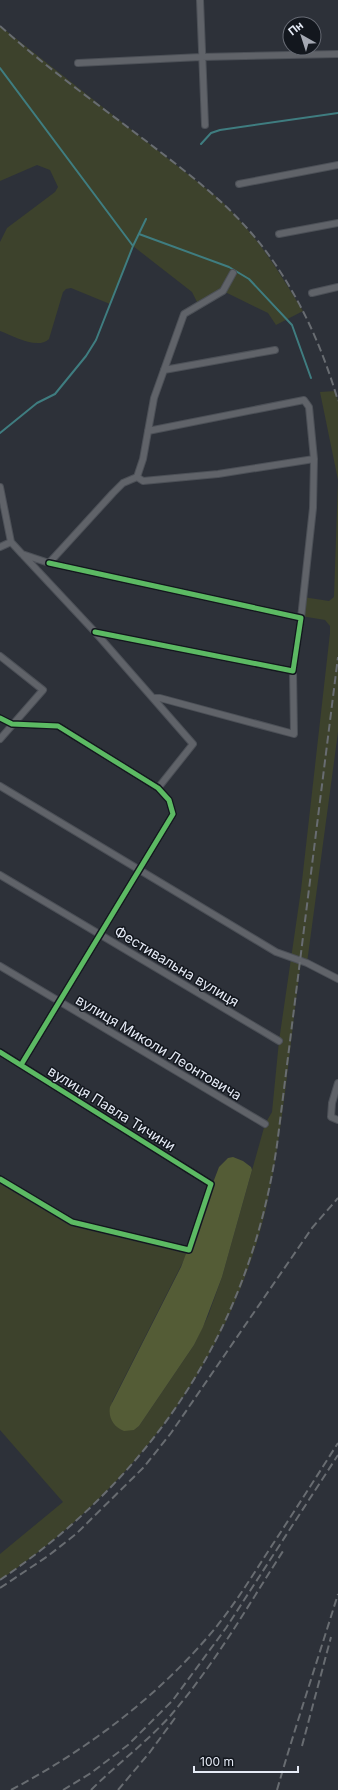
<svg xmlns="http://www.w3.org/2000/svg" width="338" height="1790" font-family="Inter,sans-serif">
  <rect width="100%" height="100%" fill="#2d3139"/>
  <path fill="#3d422c" d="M0,26L218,198C256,234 276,267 303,311L276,325L268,313L223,291L199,306L192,292L133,246L110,304L71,288L66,289L63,292L49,339C37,350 14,336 0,331V242L7,228L55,192L58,187L50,170L37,165L0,181Z
    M335,391L338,401V732L307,963L301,961C290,1041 284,1124 267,1204C231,1360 131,1491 0,1580V1554L63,1502L0,1430V1179L72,1222L189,1250L112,1402L134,1430L139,1426L194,1345L208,1316L222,1277L265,1124L272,1112L279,1041L301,890L330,633V626L325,620L301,616L303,597L329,601L334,597L338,480L320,392Z"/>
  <path fill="#545c36" d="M233,1157L243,1161L251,1167L252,1170L222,1277L203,1327L194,1345L139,1426L134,1430L124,1431C114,1427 108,1418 110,1407L181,1267L219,1167L228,1158Z"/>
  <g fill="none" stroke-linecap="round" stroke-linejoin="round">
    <path stroke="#3f7d80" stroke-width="2" d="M0,68L133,246
      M201,144L211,133L220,130L338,113
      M139,234L229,267L249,279L292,325L311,378
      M0,433L37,403L55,394L86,356L96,340L133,246L146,219"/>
    <g stroke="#4c5057" stroke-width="8">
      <path id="street" d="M200,0L205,125
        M78,63L201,57L338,54
        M239,184L338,165
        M279,234L338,223
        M312,293L338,287
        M164,370L275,350
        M148,431L304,400L309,407L314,459
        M137,477L143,481L218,474L314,459L313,508L301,618
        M0,487L11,542L0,547
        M11,542L22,554L49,563L113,493L123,483L137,477L143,459L154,398L184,314L223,291L233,273
        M23,555L95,632L193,744L158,788
        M49,563L301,618L293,671L95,632
        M0,656L43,690L0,739
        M153,698H160L294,734L293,671
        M0,718L12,724L58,726L158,788L169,800L173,814L21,1065
        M0,786L276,952L307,963L338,979
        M0,875L279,1041
        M0,966L265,1124
        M0,1052L211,1184L189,1250L72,1222L0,1179
        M338,1083L332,1103L331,1117L338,1120"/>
    </g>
    <use href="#street" stroke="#606369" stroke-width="6"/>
    <path stroke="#686c71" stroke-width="2" stroke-dasharray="8 4" stroke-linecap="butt" d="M0,26C50,71 106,110 159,151C193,177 226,203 253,235C293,282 321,342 338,401
      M0,1580C153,1476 250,1329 277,1145L338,657
      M0,1588L48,1556L76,1534L144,1467L171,1433L312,1228L338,1198
      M302,1746L331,1637
      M11,1790C84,1751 151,1702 206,1639C230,1612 249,1581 269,1550C292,1515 315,1479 338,1443
      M63,1790L91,1773L128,1745L173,1700L226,1628L338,1455
      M91,1790C117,1764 147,1742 171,1715C215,1664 249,1604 285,1548
      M118,1790L150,1752L175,1718
      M277,1790C296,1724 318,1659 338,1594"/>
    <g stroke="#13171e" stroke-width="8">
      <path id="cycleway" d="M49,563L301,618L293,671L95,632
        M0,718L12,724L58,726L158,788L169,800L173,814L21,1065
        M0,1052L211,1184L189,1250L72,1222L0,1179"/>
    </g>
    <use href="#cycleway" stroke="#5cba63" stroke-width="5"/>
  </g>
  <g text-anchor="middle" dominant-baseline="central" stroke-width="3" stroke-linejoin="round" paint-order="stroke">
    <g font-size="14" fill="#e5eaf5" stroke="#13171e">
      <text transform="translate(177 966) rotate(31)">Фестивальна вулиця</text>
      <text transform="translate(159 1047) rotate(31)">вулиця Миколи Леонтовича</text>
      <text transform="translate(112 1108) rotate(32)">вулиця Павла Тичини</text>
    </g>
  </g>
  <g transform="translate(302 36) rotate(321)"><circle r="19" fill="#13171e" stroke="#676b74"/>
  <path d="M0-3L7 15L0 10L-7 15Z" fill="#a5a9b3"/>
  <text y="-6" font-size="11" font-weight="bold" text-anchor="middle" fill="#e5eaf5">Пн</text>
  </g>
  <path d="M194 1766v6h104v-6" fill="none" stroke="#e5eaf5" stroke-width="2"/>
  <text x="200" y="1766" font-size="12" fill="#e5eaf5" stroke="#13171e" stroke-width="3" paint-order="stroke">100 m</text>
</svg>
